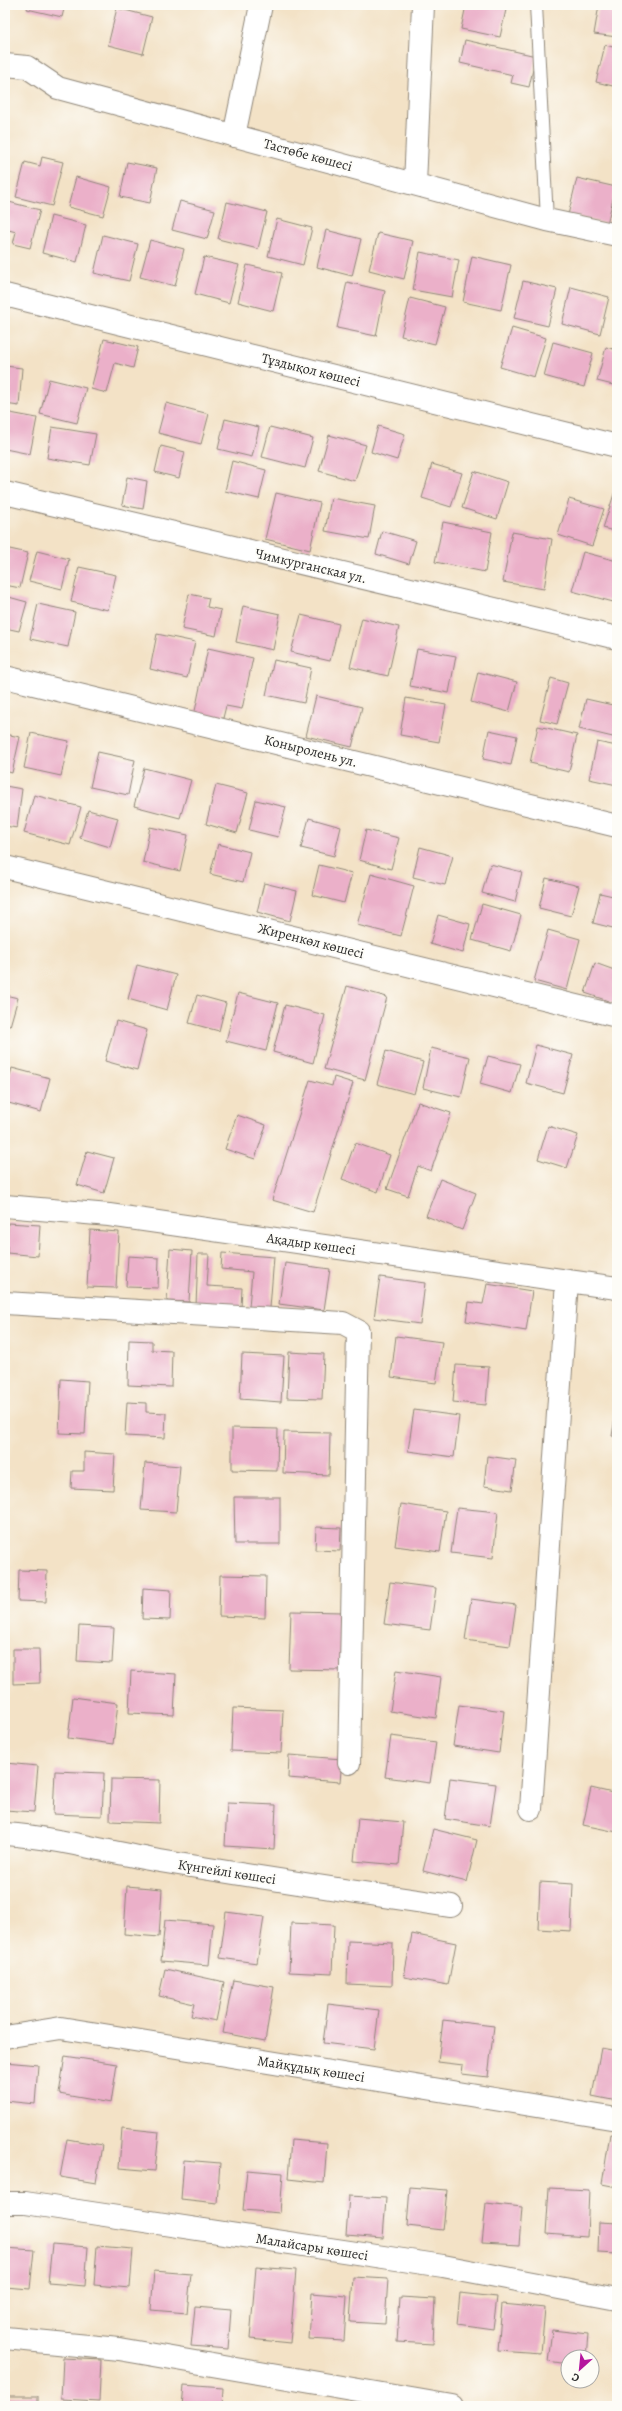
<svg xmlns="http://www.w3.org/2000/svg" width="622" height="2411" font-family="Alegreya,serif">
  <rect width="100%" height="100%" fill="#fdfcf7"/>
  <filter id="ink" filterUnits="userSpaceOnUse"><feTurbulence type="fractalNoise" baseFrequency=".025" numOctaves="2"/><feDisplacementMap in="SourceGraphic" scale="8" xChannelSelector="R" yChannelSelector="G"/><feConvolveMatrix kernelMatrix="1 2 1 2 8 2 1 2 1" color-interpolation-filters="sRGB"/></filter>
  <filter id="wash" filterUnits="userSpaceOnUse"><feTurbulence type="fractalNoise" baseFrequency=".012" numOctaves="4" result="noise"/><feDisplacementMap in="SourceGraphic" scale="16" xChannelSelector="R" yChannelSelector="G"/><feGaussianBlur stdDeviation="0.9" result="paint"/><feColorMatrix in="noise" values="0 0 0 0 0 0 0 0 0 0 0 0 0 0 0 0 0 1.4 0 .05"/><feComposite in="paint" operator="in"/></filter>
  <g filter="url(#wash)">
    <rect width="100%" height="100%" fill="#f3e2c6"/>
    <g id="blocks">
      <path fill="#ebb0c9" d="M28,5H65L62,17L27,9Z
        M466,5H507L500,37L461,29Z
        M599,5H617V37L594,34Z
        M117,8L152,17L143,54L108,45Z
        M465,40L536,56L529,87L511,83L513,75L460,63Z
        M605,45L617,48V87L596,82Z
        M42,157L63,162L52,206L16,197L25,162L40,166Z
        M127,162L157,168L150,203L120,197Z
        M76,177L111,187L103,216L68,207Z
        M577,178L616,187L607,224L568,215Z
        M5,201L40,210L30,248L13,244L16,232L5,229Z
        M180,201L215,210L207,239L172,230Z
        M227,202L267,212L258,249L218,239Z
        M51,216L86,225L77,262L42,253Z
        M277,219L312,228L303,265L268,256Z
        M326,230L361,239L352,276L317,267Z
        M378,233L413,241L404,279L369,270Z
        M103,235L138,244L129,281L94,273Z
        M150,240L184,249L175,286L140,277Z
        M420,252L459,260L452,297L413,290Z
        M472,256L511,265L501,310L463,302Z
        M204,257L239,265L229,303L195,294Z
        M247,265L282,273L273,311L238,302Z
        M523,281L557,289L548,326L514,318Z
        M347,282L385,291L376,336L337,328Z
        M571,287L609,297L600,334L562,324Z
        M410,298L445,307L435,344L401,336Z
        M512,328L546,338L534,377L500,367Z
        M104,339L138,347L133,368L115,363L107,393L91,389Z
        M553,342L593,353L584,387L544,376Z
        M606,347L617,350V386L597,381Z
        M5,366L22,368L19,406L5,404Z
        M49,379L86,388L77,423L40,414Z
        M166,403L209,414L201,444L158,433Z
        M5,412L37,418L30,454L5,449Z
        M225,419L259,427L252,457L218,449Z
        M378,426L405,434L397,460L371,452Z
        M52,427L96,434L90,465L47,458Z
        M270,427L313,438L305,468L262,457Z
        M329,435L366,445L355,481L319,471Z
        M161,446L185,452L179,478L155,472Z
        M232,461L266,470L259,499L225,491Z
        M432,464L462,473L451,507L422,498Z
        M474,471L508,482L497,519L462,508Z
        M127,477L147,481L143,509L122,505Z
        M615,491L617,492V532L603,528Z
        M276,493L320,503L310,550L265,539Z
        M331,498L375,506L369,539L325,531Z
        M569,499L604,509L592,546L558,535Z
        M443,522L492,532L485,572L435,562Z
        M382,531L416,541L409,564L376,554Z
        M512,532L552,539L544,589L503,582Z
        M5,548L28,553L20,588L5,585Z
        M37,551L69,559L62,589L29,581Z
        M583,552L617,561V603L572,591Z
        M79,567L116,575L108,610L71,602Z
        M189,594L209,598L207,607L221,610L216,636L182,629Z
        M5,596L27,602L19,631L5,628Z
        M38,604L75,612L68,647L30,639Z
        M243,606L280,614L273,650L236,642Z
        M301,615L339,624L330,661L291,652Z
        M362,618L399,627L388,676L350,667Z
        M157,634L195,642L187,678L150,669Z
        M208,648L253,658L242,709L226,706L222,722L194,716Z
        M417,649L456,656L449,693L410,686Z
        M274,660L311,668L304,703L266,695Z
        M478,672L517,682L509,712L471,702Z
        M551,678L568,683L557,724L540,720Z
        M316,696L362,707L352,747L306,736Z
        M406,698L446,705L439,742L400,735Z
        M586,699L617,706V738L579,729Z
        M538,726L577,735L569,772L530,763Z
        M489,730L517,736L511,765L483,759Z
        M31,733L69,741L61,776L24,768Z
        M5,734L20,737L12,773L5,771Z
        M597,742L617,746V785L589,779Z
        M98,752L135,760L128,795L90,787Z
        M144,768L191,780L180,818L134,806Z
        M216,785L248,793L237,833L206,824Z
        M5,786L22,789L17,828L5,826Z
        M34,795L81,807L70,845L24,833Z
        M256,800L286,807L278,837L249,830Z
        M88,810L118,818L110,847L80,838Z
        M309,818L341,827L334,856L301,848Z
        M150,827L188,835L180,871L143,862Z
        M366,830L399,838L391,869L359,860Z
        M218,844L250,852L243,882L210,874Z
        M420,847L453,856L445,885L413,877Z
        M490,864L522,872L515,902L482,893Z
        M319,865L352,873L344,903L312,895Z
        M371,874L414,886L401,936L357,925Z
        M546,878L579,886L571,916L539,908Z
        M264,883L297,891L290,921L257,912Z
        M600,893L617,897V929L593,923Z
        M482,904L521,915L511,951L472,940Z
        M438,915L470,924L463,953L430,944Z
        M548,930L580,939L567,990L534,981Z
        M595,963L617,971V1004L585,993Z
        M137,965L176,975L167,1010L128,999Z
        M347,986L387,997L365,1080L324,1069Z
        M238,993L278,1003L266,1051L226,1041Z
        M5,995L18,998L10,1026L5,1025Z
        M197,995L226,1003L219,1031L189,1023Z
        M285,1005L325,1015L313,1063L273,1052Z
        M116,1021L147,1030L137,1070L105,1061Z
        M536,1045L573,1055L563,1093L526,1083Z
        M431,1048L470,1057L461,1097L423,1088Z
        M386,1051L423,1062L414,1094L377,1084Z
        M488,1056L520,1064L512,1093L480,1084Z
        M12,1068L50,1078L41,1112L5,1102V1093Z
        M334,1077L353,1083L313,1212L272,1200L310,1080L332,1086Z
        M418,1102L451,1113L431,1171L418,1166L408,1196L387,1189Z
        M237,1115L266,1125L255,1159L225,1149Z
        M548,1126L578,1135L567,1168L538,1159Z
        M355,1143L390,1155L378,1192L342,1179Z
        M87,1151L114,1158L104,1193L77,1185Z
        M440,1179L476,1193L462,1230L426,1216Z
        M8,1223L40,1225L38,1256L7,1253Z
        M90,1230L119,1232L116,1288L87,1287Z
        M170,1249L192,1251L189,1302L167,1301Z
        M222,1253L274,1257L270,1308L249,1307L252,1272L221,1269Z
        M198,1254H209L207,1286L242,1288L241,1308L196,1306Z
        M128,1256L159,1258L158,1288L126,1287Z
        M285,1263L330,1269L324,1310L279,1304Z
        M380,1277L425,1283L420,1324L374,1318Z
        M487,1284L532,1291L526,1331L466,1321L469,1302L483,1304Z
        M396,1336L442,1342L436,1383L391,1377Z
        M129,1340L152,1341V1350L172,1351L171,1387L128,1385Z
        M289,1352L324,1354L322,1399L287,1398Z
        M242,1354L284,1356L281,1402L240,1399Z
        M456,1365L489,1367L486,1405L453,1402Z
        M61,1379L88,1381L85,1434L59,1433Z
        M127,1402L146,1403V1412L166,1413L165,1438L125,1436Z
        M414,1410L459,1416L454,1457L408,1451Z
        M616,1412H617V1437L612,1436Z
        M232,1428L278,1429L277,1471L232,1470Z
        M284,1432L330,1433L329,1475L283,1473Z
        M84,1452L115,1454L113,1490L71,1488L72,1471H84Z
        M487,1456L516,1460L512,1490L484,1486Z
        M145,1463L180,1466L176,1512L141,1510Z
        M234,1497H280V1544H235Z
        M401,1504L446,1511L440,1552L395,1546Z
        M457,1508L498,1512L493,1558L451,1553Z
        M316,1527L341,1528L340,1551L315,1550Z
        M19,1570L47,1571L46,1602L18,1601Z
        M220,1575L266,1576L265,1618L219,1616Z
        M390,1582L436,1588L430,1630L384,1624Z
        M143,1588L171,1590L170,1620L142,1619Z
        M471,1599L516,1605L510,1646L465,1640Z
        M291,1611L343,1612L341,1670L289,1669Z
        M79,1626L114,1628L112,1663L77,1661Z
        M13,1649H39L40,1683L13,1684Z
        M396,1670L441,1677L436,1718L390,1711Z
        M131,1671L176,1674L174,1715L129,1713Z
        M73,1697L118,1703L113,1744L68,1738Z
        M459,1705L504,1711L499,1753L453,1746Z
        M233,1708L283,1710L281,1753L231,1751Z
        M391,1736L436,1742L430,1783L385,1777Z
        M289,1755L342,1759L340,1782L288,1778Z
        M5,1763L38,1766L34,1812L5,1810Z
        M55,1771L104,1773L102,1816L53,1814Z
        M450,1778L496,1784L490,1826L445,1819Z
        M111,1779L160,1780L159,1823L110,1821Z
        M591,1788L617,1794V1832L583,1825Z
        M227,1803L276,1805L274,1849L225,1846Z
        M358,1818L403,1822L399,1865L354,1861Z
        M433,1829L477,1840L467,1882L423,1871Z
        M540,1882L573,1884L571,1931L538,1929Z
        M127,1886L162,1889L159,1937L124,1934Z
        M226,1912L264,1917L257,1963L220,1958Z
        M165,1920L213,1924L209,1965L161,1961Z
        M291,1923L334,1925L332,1974L289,1972Z
        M412,1934L456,1943L448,1985L404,1977Z
        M348,1941L393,1943L392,1986L347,1984Z
        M165,1969L224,1982L216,2021L191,2016L194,2004L159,1996Z
        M233,1980L274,1987L265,2041L223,2033Z
        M328,2004L379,2010L374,2049L323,2043Z
        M443,2020L494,2026L488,2077L462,2074L463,2065L438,2062Z
        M601,2048L617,2051V2101L592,2096Z
        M65,2056L117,2064L111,2103L59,2094Z
        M5,2062L38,2065L35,2104L5,2101Z
        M122,2128L159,2132L155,2171L119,2168Z
        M610,2134L617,2135V2187L602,2184Z
        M67,2139L102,2145L96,2183L60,2177Z
        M291,2140L327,2143L324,2183L288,2179Z
        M184,2160L220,2163L217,2203L181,2199Z
        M247,2170L283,2173L280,2213L243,2210Z
        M410,2187L447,2190L443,2230L407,2226Z
        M549,2188L589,2190L587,2237L546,2234Z
        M349,2196L386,2198L383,2238L346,2235Z
        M486,2203L522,2207L519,2245L482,2243Z
        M599,2222L617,2223V2254L598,2253Z
        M52,2244L88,2247L85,2286L48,2283Z
        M97,2246L133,2249L130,2288L94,2285Z
        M5,2248L34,2250L30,2289L5,2287Z
        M256,2267L296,2270L290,2343L250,2339Z
        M154,2271L191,2274L187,2313L151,2310Z
        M353,2277L388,2279L385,2324L350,2322Z
        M312,2293L347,2296L344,2341L309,2339Z
        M460,2293L497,2297L493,2329L457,2324Z
        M400,2297L435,2299L433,2344L397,2342Z
        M502,2304L545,2308L541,2353L498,2350Z
        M195,2307L231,2310L228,2349L191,2346Z
        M552,2330L588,2334L586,2357H568V2364L548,2361Z
        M63,2358L101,2360L99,2401L61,2399Z
        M616,2363H617V2380H614Z
        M184,2385L223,2388L222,2406H182Z
        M5,2396H38V2406H5Z"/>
    </g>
  </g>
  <g filter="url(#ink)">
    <use href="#blocks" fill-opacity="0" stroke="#8f8678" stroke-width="1"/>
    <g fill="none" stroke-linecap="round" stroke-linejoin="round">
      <g stroke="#8f8678" stroke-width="14">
        <path id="lane" d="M536,5L547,220"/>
      </g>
      <g stroke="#8f8678" stroke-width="24">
        <path id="street" d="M5,65L27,67L58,88L547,220L617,235
          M234,136L261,5
          M415,184L423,5
          M5,295L617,446
          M5,493L617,638
          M5,677L617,826
          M5,867L617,1016
          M5,1206L109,1215L617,1288
          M5,1303L343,1323L358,1331L349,1763
          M531,1809L567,1281
          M5,1834C58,1838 108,1852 160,1861C257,1877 354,1892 451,1906
          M5,2037L61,2028L617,2119
          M5,2203H25L443,2266L617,2299
          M5,2338L119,2349L452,2406"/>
      </g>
      <use href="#lane" stroke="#fff" stroke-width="12"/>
      <use href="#street" stroke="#fff" stroke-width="22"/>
    </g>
  </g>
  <g text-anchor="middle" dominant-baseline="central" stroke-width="3.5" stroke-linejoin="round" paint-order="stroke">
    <g font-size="14" fill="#2b2b2b" stroke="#fdfcf7">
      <text transform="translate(308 155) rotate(15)">Тастөбе көшесі</text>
      <text transform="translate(311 370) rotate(14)">Тұздықол көшесі</text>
      <text transform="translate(311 566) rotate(13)">Чимкурганская ул.</text>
      <text transform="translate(311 751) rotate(14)">Коныролень ул.</text>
      <text transform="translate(311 941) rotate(14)">Жиренкөл көшесі</text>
      <text transform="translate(311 1244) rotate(8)">Ақадыр көшесі</text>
      <text transform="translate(227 1872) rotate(9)">Күнгейлі көшесі</text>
      <text transform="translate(311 2069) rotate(9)">Майқұдық көшесі</text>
      <text transform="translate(312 2247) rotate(9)">Малайсары көшесі</text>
    </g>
  </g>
  <rect width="622" height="2411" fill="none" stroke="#fdfcf7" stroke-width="20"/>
  <g transform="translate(580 2369) rotate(207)"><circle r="19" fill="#fdfcf7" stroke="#a9a8a5"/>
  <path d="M0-3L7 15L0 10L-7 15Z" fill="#b5179e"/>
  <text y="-6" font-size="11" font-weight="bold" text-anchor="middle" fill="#2b2b2b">С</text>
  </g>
</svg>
